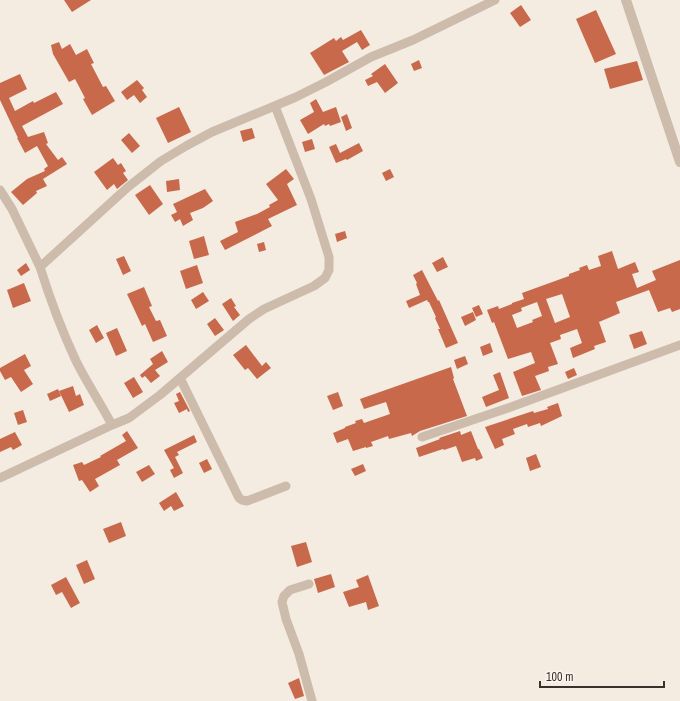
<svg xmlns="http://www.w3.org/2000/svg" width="680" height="701" font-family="'Archivo Narrow',sans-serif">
  <rect width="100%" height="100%" fill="#f4ebe1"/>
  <path fill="#c8694b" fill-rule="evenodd" d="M64,0H91L72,12Z
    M521,5L531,20L520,27L510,13Z
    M596,10L616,54L595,63L576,19Z
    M361,30L370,45L362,50L357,42L342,51L349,62L324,75L310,53L334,38L336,41L341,37L343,40Z
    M59,42L62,49L70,44L76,55L87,49L94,63L91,64L103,87L106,86L115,101L92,115L83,99L85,98L75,79L69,82L53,54L51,45Z
    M419,60L422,68L414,71L411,64Z
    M637,61L643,80L610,89L604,69Z
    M385,64L398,83L385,93L377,82L368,86L365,80L373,76L371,74Z
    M20,74L27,89L9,98L15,111L33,101L34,103L56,92L63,104L22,126L28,137L44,132L48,143L46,144L58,160L62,157L67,164L43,179L47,186L36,191L37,193L23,205L11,192L27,179L45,171L44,169L48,166L37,146L25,153L17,138H18L0,100V83Z
    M137,80L144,88L142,90L147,97L140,103L134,95L127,100L121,92Z
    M316,99L323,112L336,107L341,122L330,126L329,124L325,126L324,124L308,134L300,120L314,112L310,103Z
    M179,107L191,132L168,143L156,118Z
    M347,114L352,128L346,131L341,117Z
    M252,128L255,138L243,142L240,131Z
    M129,133L140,146L132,153L121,140Z
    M312,139L315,149L305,152L302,142Z
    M359,143L363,151L347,160L346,159L336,163L329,147L336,144L340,153Z
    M113,158L118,165L121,163L126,171L123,173L128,180L117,189L114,184L107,190L94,172Z
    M286,169L294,179L287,184L297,205L268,219L272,226L225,250L220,241L238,232L235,222L257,214L270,207L269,205L278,200L266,184Z
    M390,169L394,177L386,181L382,173Z
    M179,179L180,190L167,192L166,181Z
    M150,185L163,204L149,215L135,195Z
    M205,189L213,201L203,208L190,213L193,220L183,226L180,219L175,222L171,215L177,212L173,204Z
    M345,231L347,238L337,242L335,234Z
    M204,236L209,255L194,259L189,241Z
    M264,242L266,250L259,252L257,244Z
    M612,251L618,269L635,262L639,272L632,274L637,288L656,280L652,271L680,260V309L672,312L670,308L658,312L649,290L616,302L620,313L599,322L606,342L594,346L595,349L573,358L570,348L582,343L577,329L560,335L561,339L550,343L558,364L548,367L549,371L535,376L541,390L522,396L513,372L535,363L531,352L508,359L494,322L492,323L487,310L498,306L499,309L512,304V303L524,299L522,293L569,276V274L580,270L579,268L587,265L589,270L601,266L598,256ZM562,294L570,317L555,323L546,299ZM537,302L542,316L532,320L533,322L517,328L512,315L522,311L521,308Z
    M124,256L131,271L123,275L116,259Z
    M443,257L448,267L437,272L432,263Z
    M26,263L30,270L21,276L17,270Z
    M197,265L203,283L186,289L180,271Z
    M422,270L438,301L439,300L458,343L446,348L438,329H440L435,318L436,317L429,302H428L427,300L409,308L406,301L420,295L416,284L417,283L413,275Z
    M24,283L31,301L13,308L7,290Z
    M144,287L152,306L149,307L156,321L160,320L167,336L153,342L145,324L142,326L127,294Z
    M203,292L209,301L196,309L191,300Z
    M231,298L236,306L234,307L240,315L233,321L222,304Z
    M479,305L483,314L476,317L472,308Z
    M473,312L476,320L465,326L461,317Z
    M215,318L224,330L215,336L207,324Z
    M97,325L104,338L96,343L89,330Z
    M117,328L127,351L116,356L106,333Z
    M642,331L647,344L634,349L629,335Z
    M490,343L493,352L483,356L480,347Z
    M246,345L262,366L266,362L271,368L257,379L248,368L245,370L233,355Z
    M162,351L168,362L155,370L160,376L151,383L145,376L142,378L140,375L153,364L150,359Z
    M25,354L31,366L24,370L33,384L21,392L11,377L5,380L0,371V368Z
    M465,356L468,364L457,369L454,360Z
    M451,367L454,378L453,379L467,416L420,431L412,436L411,433L389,439L388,436L371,442L373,446L366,448V447L353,451L348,439L337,443L333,433L345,428V427L356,423L355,421L362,419L364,423L390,414L386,402L364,409L360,399Z
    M574,368L577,375L568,379L565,372Z
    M500,372L509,398L486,407L482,397L499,390L493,375Z
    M134,377L143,392L133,398L124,383Z
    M73,386L76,396L80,394L84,405L69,412L59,391Z
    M58,389L61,396L50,401L47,394Z
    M180,392L190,411L188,412L187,409L179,413L174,403L179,401L176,394Z
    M338,392L343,406L333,410L327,396Z
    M558,403L562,416L541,426L540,423L528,427L527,424L513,429L515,434L502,439L504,445L495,449L485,427L533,411L534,413L548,409L547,407Z
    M23,410L27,422L18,425L14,413Z
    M127,431L138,448L117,460L120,465L95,479L99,486L90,492L82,480L79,481L73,465L82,462L84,465L101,457L100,456L126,441L122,435Z
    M460,431L461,435L471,431L478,449H479L483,458L476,461L475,458L462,462L456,446L444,450L443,449L419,457L416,448L440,439L439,438Z
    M15,432L22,445L13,450L11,447L0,452V439Z
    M194,435L197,442L177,452L179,455L175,457L183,473L174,478L170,470L174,468L164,450Z
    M536,454L541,467L530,471L526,458Z
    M207,459L212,469L204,473L199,463Z
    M363,464L366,471L355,476L351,469Z
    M149,465L155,474L142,482L136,472Z
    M176,492L184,506L174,511L171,506L164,511L159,503Z
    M121,522L126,536L109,543L103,529Z
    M306,542L312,562L297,567L291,546Z
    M87,560L95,579L84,584L76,565Z
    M331,574L335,587L318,593L314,579Z
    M368,575L379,606L368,610L366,602L349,607L343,592L359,587L356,580Z
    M66,577L80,603L71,608L62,592L56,595L51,585Z
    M299,678L304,696L295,699L288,683Z"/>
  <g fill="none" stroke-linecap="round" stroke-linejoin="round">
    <path stroke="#cdbbac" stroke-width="9" d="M0,190L12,209L40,267
      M180,378L239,498L242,500L247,501L286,486
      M112,425L129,418L160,395L249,319L264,309L314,286L325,278L329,270V257L311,199L275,106
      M422,437L508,408L680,345
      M0,478L112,425C101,404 87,383 76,361C62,331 50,299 40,267L128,187L161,161L186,146L212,132L296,97L326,82L371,57L413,40L495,0
      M309,584L290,590L284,596L282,602L286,619L299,654L312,701"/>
    <path stroke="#cdbbac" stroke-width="10" d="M626,0L680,162"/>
  </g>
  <path d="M540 681v6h124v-6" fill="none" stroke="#3b302b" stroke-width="2"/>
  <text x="546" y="681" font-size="12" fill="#3b302b" stroke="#fbf5ee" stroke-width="3" paint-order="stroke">100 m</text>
</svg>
